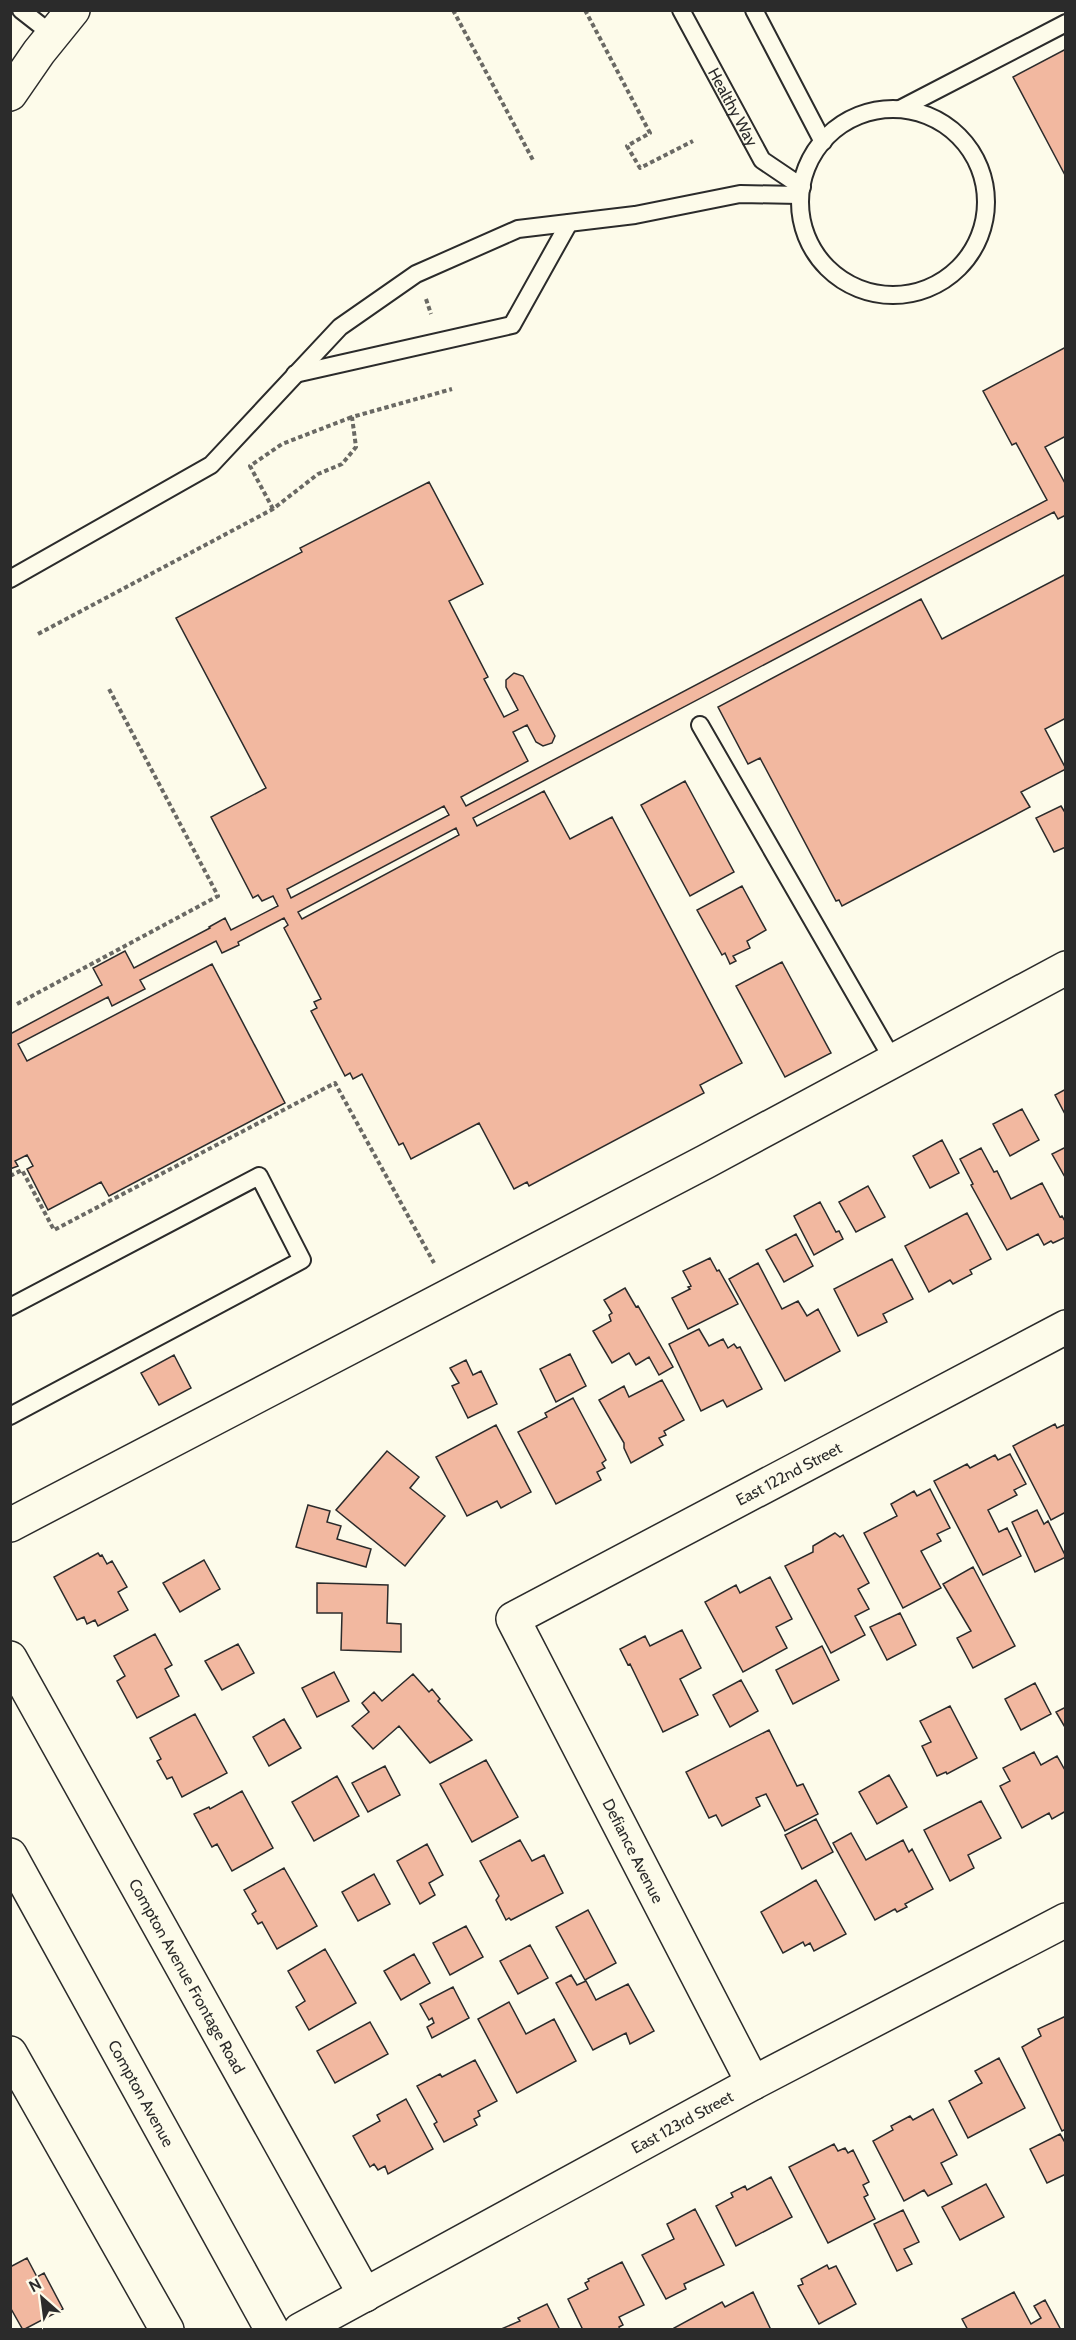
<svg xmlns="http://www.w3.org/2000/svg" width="1076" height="2340" font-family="Cabin,sans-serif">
  <rect width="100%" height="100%" fill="#fdfbea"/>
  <path fill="#f2b8a0" stroke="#2b2b2b" stroke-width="1.5" fill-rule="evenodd" d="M1066,49V177L1013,77Z
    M1066,347V436L1045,447L1066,485V515L1058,519L1054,512L473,818L477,826L544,791L570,839L612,817L742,1063L700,1085L704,1093L529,1186L527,1182L514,1189L479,1123L411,1159L403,1143L399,1145L362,1074L353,1079L350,1073L345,1076L311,1011L317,1008L314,1002L321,999L284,928L288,925L284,918L238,942L239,945L222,953L216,941L140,980L145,989L112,1006L108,997L18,1044L27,1061L212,964L285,1103L109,1196L101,1182L48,1210L27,1169L33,1166L27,1155L15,1161L18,1166L10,1169V1031L12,1033L102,985L93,968L125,951L134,968L210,928L209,927L225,918L231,930L278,906L273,896L262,901L258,895L253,898L211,817L266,788L176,618L302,552L300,548L429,482L483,584L449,601L488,677L484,679L504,717L518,710L506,687V680L514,673L523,676L555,736L552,743L543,746L536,742L527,725L513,732L528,761L461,797L466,806L1047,500L1016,443L1012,445L983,391ZM444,806L449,815L291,898L287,889ZM456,828L459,835L302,919L298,912Z
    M1066,574V718L1045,729L1066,769L1021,792L1030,807L842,906L839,900L836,901L760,758L748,764L718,707L921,599L942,639Z
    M685,781L734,872L690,896L641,805Z
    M1061,806L1066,814V847L1054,852L1036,818Z
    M742,886L766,930L747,941L750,948L733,956L736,961L730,964L725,953L722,955L697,910Z
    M782,962L831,1053L785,1077L736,986Z
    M1066,1089V1116L1055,1095Z
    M1022,1109L1039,1140L1010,1156L993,1124Z
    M942,1140L959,1173L930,1188L913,1156Z
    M1066,1147V1179L1052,1154Z
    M981,1148L994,1172L997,1171L1011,1199L1042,1183L1060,1217L1062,1216L1066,1223V1237L1053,1243L1051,1241L1044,1245L1038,1234L1007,1250L971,1185L973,1184L960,1159Z
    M868,1186L885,1217L856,1232L839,1202Z
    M820,1202L836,1232L839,1231L843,1239L814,1255L794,1216Z
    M967,1213L991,1259L970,1270L972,1274L953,1284L950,1280L929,1292L905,1246Z
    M796,1234L813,1266L784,1282L766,1250Z
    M710,1258L717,1271L719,1270L738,1304L688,1329L672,1298L690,1289L688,1287L691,1286L683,1271Z
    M892,1259L913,1299L883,1314L887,1322L858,1336L834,1289Z
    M758,1263L782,1309L798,1301L807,1316L818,1309L840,1351L785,1381L729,1279Z
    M625,1288L636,1307L638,1306L673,1367L659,1375L649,1357L636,1365L629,1353L612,1363L593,1331L611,1321L609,1315L612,1313L604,1300Z
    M699,1329L709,1346L723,1339L728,1348L734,1344L737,1348L740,1347L762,1389L727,1407L723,1400L701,1411L669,1344Z
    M570,1354L586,1386L556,1402L540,1369Z
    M174,1355L191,1388L159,1405L141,1373Z
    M466,1360L473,1375L481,1371L497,1404L468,1418L452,1386L459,1383L450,1368Z
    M662,1380L684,1420L664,1431L666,1435L659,1438L663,1445L631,1463L624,1448V1443L599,1400L624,1386L629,1397Z
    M573,1398L606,1460L602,1463L605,1468L597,1472L601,1480L556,1504L518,1432L547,1417L545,1413Z
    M1055,1424L1057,1428L1066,1424V1512L1051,1520L1013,1446Z
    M496,1425L531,1492L501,1508L497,1501L467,1516L436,1457Z
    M387,1451L419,1477L410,1488L445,1516L405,1566L336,1510Z
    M1010,1454L1026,1484L1014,1490L1017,1495L988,1510L999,1532L1007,1528L1021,1556L983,1575L934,1481L967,1464L970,1468L995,1455L998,1460Z
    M930,1489L950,1528L937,1534L941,1541L921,1551L941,1588L903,1608L864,1533L897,1516L891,1504L914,1491L917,1496Z
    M308,1505L330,1511L327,1522L341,1526L337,1539L371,1549L366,1567L296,1547Z
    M1037,1510L1044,1524L1048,1521L1066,1557L1035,1572L1012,1522Z
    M835,1533L840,1537L843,1535L869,1583L858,1589L869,1609L855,1616L865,1635L831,1653L785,1566L813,1552V1546Z
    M98,1553L100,1556L102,1555L107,1564L112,1561L127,1587L118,1592L128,1610L98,1626L95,1620L87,1624L84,1617L77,1620L54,1577Z
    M204,1560L220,1589L180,1612L163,1583Z
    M973,1567L1015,1646L973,1668L957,1638L971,1631L943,1584Z
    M770,1577L792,1619L776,1627L787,1648L743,1672L705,1602L736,1585L740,1593Z
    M317,1583L388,1585L387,1623L401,1624V1652L341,1650L342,1613H317Z
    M900,1613L916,1645L887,1660L870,1627Z
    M682,1630L701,1668L680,1679L698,1715L663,1732L630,1664L628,1665L620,1649L645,1636L650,1646Z
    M155,1634L172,1665L165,1669L179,1696L137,1718L117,1681L125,1676L114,1656Z
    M238,1644L254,1673L222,1690L205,1661Z
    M822,1646L839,1680L793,1704L776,1670Z
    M334,1672L349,1701L317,1717L302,1688Z
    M413,1674L429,1692L432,1689L440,1699L438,1701L472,1740L430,1763L399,1726L373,1749L352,1726L369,1712L362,1703L374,1692L382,1701Z
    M741,1680L758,1711L730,1727L713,1695Z
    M1035,1683L1051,1714L1021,1730L1005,1699Z
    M950,1706L977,1758L947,1774L946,1772L937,1776L922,1746L931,1742L920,1721Z
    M1066,1707V1729L1056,1712Z
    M195,1714L227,1773L182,1797L172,1777L167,1779L157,1761L161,1759L150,1738Z
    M284,1719L301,1748L269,1766L253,1737Z
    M769,1730L797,1786L803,1784L818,1814L785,1831L766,1794L756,1798L760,1806L722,1826L716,1815L709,1818L686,1772Z
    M1034,1752L1041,1765L1057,1756L1066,1772V1811L1052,1819L1049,1813L1022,1828L1000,1786L1010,1781L1003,1768Z
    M486,1760L518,1817L472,1842L440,1784Z
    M385,1766L400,1795L368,1812L352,1783Z
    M889,1775L907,1807L877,1824L859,1792Z
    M337,1776L359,1816L314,1841L292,1802Z
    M242,1791L273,1848L232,1871L217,1844L212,1847L194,1814L209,1807L210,1809Z
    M981,1801L1001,1838L968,1855L974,1868L950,1881L924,1830Z
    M816,1819L833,1852L802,1869L785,1835Z
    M851,1833L866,1860L903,1840L909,1852L912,1849L933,1889L905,1904L907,1907L897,1912L895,1909L875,1920L833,1843Z
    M520,1840L532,1861L544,1855L563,1893L511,1920L509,1918L506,1920L496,1900L499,1896L480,1861Z
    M427,1844L443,1875L429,1883L435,1895L420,1904L397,1861Z
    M284,1868L317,1926L277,1949L262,1922L258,1924L252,1914L256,1911L244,1890Z
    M374,1874L390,1904L358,1921L342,1892Z
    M816,1880L846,1934L814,1951L810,1943L805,1946L803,1942L783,1953L761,1912Z
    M588,1910L616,1963L585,1980L556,1927Z
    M466,1926L483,1957L450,1975L433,1943Z
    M530,1945L548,1978L518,1994L500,1961Z
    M325,1949L356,2003L309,2030L296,2007L305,2001L288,1971Z
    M414,1954L430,1983L401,2000L384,1971Z
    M571,1975L577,1985L586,1981L596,2000L628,1984L654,2031L630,2044L626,2033L593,2050L556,1983Z
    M453,1987L469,2018L432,2038L427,2027L434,2023L432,2018L429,2020L420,2004Z
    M509,2002L526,2034L554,2019L576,2061L517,2093L478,2019Z
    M1066,2016V2129L1062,2131L1022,2047L1041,2036L1038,2029Z
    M370,2022L388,2054L335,2083L317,2051Z
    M999,2058L1025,2108L968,2138L949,2101L982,2083L975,2071Z
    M475,2060L497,2101L478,2111L480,2116L474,2119L477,2125L444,2142L434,2124L437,2122L417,2086L440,2074L442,2077Z
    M406,2099L433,2149L388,2174L385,2166L378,2170L374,2164L370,2167L353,2136L380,2121L377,2115Z
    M933,2109L957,2155L941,2163L952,2184L928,2196L924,2190L904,2201L873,2141L893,2130L891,2126L910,2116L913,2120Z
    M1060,2134L1066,2144V2174L1047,2183L1030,2149Z
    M834,2144L838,2151L845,2148L848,2153L853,2150L869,2182L863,2185L868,2195L864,2197L875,2219L828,2243L789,2167Z
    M771,2177L792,2217L736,2246L716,2206L733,2197L731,2193L745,2186L747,2190Z
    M986,2184L1004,2217L960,2240L942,2207Z
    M695,2209L724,2265L684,2284L686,2289L666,2299L642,2255L674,2239L667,2224Z
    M903,2210L919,2242L904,2249L912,2264L897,2271L874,2224Z
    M27,2258L37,2277L44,2273L63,2309L23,2330L10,2307V2267Z
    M622,2262L644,2305L619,2317L623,2325L619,2327L620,2330H583L568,2299L588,2289L585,2283L589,2281L588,2279Z
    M827,2265L829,2269L836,2266L856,2304L819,2324L798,2286L803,2284L801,2279Z
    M753,2292L771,2330H675L674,2328L722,2302L725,2307Z
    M1014,2292L1031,2324L1041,2318L1034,2306L1045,2300L1061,2330H968L962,2319Z
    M547,2304L560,2330H499L520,2321L518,2318Z"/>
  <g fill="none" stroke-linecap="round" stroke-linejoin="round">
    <g stroke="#2b2b2b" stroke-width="20">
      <g id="service">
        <path d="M21,10L53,35"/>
        <path id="s1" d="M681,10L762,160L802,187"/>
        <path d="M754,10L823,142"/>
        <path d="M900,109L1066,23"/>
        <circle cx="893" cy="202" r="93"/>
        <path d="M295,374L512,325L569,223"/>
        <path d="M10,579L211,465L340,327L416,274L518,229L635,215L740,194L799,195"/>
        <path d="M700,725L893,1060"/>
        <path d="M10,1307L259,1176L302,1260L10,1416"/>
      </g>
    </g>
    <g stroke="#2b2b2b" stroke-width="36">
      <g id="minor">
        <path d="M10,1525L705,1162L1066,968"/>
        <path id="s2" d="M10,1658L365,2295"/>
        <path d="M10,2053L167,2330"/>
        <path id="s3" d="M753,2083L513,1619L1066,1327"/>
        <path id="s4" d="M300,2330L753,2083L1066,1920"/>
      </g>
    </g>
    <g stroke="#2b2b2b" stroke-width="36">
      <path id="tertiary" d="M10,94L39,52L73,10"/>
    </g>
    <g stroke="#2b2b2b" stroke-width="36">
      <g id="secondary">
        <path id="s5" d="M10,1855L272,2330"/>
      </g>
    </g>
    <path stroke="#6a6964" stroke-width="4" stroke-dasharray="4.5 3" stroke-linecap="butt" d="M453,10L534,162
      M585,10L650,133L627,146L640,168L693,141
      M426,299L431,314
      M273,509L250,466L282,444L352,417
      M38,634L273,509L318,474L342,464L356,447L352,417L452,389
      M17,1004L218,896L108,687
      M10,1176L22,1170L54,1230L335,1083L434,1263"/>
    <use href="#service" stroke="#fdfbea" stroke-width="16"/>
    <use href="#minor" stroke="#fdfbea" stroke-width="33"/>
    <use href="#tertiary" stroke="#fdfbea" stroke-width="33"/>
    <use href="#secondary" stroke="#fdfbea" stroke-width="33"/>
  </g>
  <g text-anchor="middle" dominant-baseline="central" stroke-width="4.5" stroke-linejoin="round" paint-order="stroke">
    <g font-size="16" fill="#2b2b2b" stroke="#fdfbea">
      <text stroke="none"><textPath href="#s1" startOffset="110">Healthy Way</textPath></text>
      <text stroke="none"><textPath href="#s3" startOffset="834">East 122nd Street</textPath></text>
      <text transform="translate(633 1851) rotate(63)">Defiance Avenue</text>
      <text stroke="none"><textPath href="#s2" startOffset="364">Compton Avenue Frontage Road</textPath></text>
      <text stroke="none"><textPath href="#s5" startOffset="272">Compton Avenue</textPath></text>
      <text stroke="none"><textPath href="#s4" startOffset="435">East 123rd Street</textPath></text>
    </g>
  </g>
  <rect width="1076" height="2340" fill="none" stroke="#2b2b2b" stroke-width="24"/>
  <g transform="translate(42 2298) rotate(332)" stroke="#fdfbea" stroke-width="4.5" paint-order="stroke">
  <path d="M0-4.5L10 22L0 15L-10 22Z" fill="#2b2b2b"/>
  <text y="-9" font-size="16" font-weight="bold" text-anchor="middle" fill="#2b2b2b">N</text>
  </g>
</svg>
